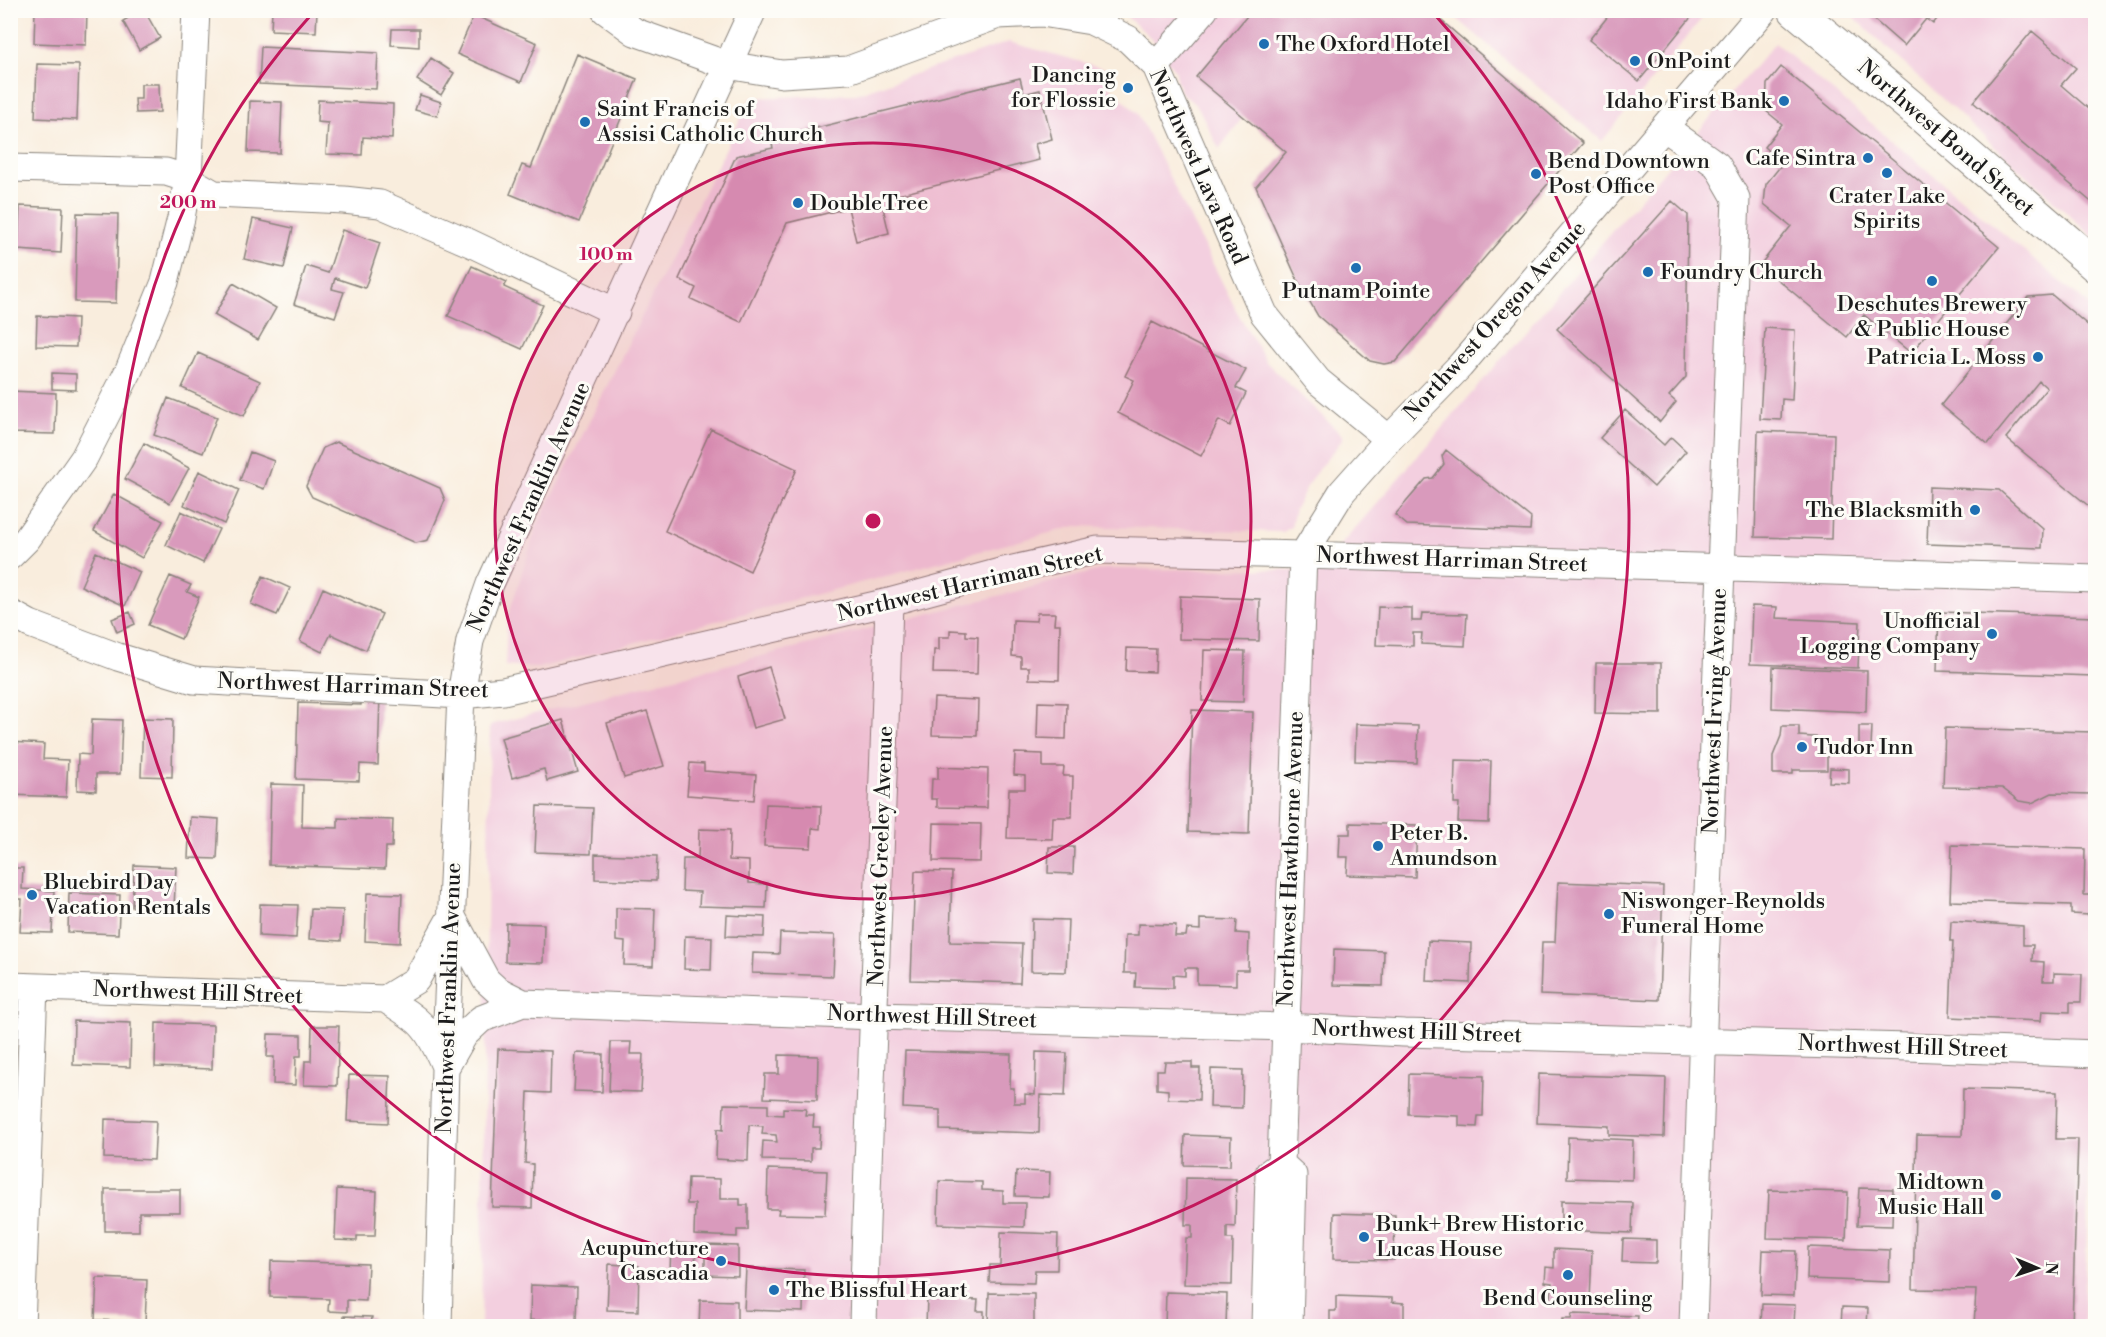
<svg xmlns="http://www.w3.org/2000/svg" width="2106" height="1337" font-family="'Libre Bodoni',serif">
  <rect width="100%" height="100%" fill="#fdfcf7"/>
  <filter id="ink" filterUnits="userSpaceOnUse"><feTurbulence type="fractalNoise" baseFrequency=".0167" numOctaves="2"/><feDisplacementMap in="SourceGraphic" scale="12" xChannelSelector="R" yChannelSelector="G"/><feConvolveMatrix kernelMatrix="1 2 1 2 8 2 1 2 1" color-interpolation-filters="sRGB"/></filter>
  <filter id="wash" filterUnits="userSpaceOnUse"><feTurbulence type="fractalNoise" baseFrequency=".008" numOctaves="4" result="noise"/><feDisplacementMap in="SourceGraphic" scale="24" xChannelSelector="R" yChannelSelector="G"/><feGaussianBlur stdDeviation="1.35" result="paint"/><feColorMatrix in="noise" values="0 0 0 0 0 0 0 0 0 0 0 0 0 0 0 0 0 1.4 0 .05"/><feComposite in="paint" operator="in"/></filter>
  <g filter="url(#wash)">
    <rect width="100%" height="100%" fill="#f9eddd"/>
    <path fill="#f3cfdf" d="M1120,11H1333L1243,117L1219,149L1198,107L1181,92L1176,79V72L1148,35Z
      M1448,11H1708L1602,141Z
      M1821,11H2095V235L2094,238L1853,17H1834Z
      M1009,42L1107,69L1109,86L1138,114L1236,310L1267,363L1342,435V440L1311,479L1295,509L1291,527L1283,532L1076,526L538,668L505,666L507,619L538,524L751,98L856,94Z
      M1775,43L2095,310L2096,1007L2083,1326H481L490,725L1104,569L1319,570Z"/>
    <g id="blocks">
      <path fill="#d99abc" d="M35,10L87,11L86,45L34,43Z
        M142,10H144L160,38L139,50L123,21Z
        M272,10H317L316,32L271,30Z
        M1252,10H1429L1583,143L1395,362L1384,364L1370,361L1318,316L1298,281L1256,187L1286,152L1196,77Z
        M1613,10H1697L1639,81L1589,40Z
        M1863,10H1944L1933,24L1926,19L1904,46Z
        M474,15L537,43L521,82L457,54Z
        M392,29H419V47L391,45Z
        M2032,31L2076,68L2061,85L2096,115V206L1973,102Z
        M261,47L378,53L376,89L259,84Z
        M577,54L637,79L579,222L510,194L522,165L531,168Z
        M431,58L454,73L441,95L417,80Z
        M37,64L79,65L77,120L35,118Z
        M1781,67L1999,247L1911,353L1864,315L1847,337L1760,265L1791,226L1764,204L1766,184L1783,163L1764,147L1782,124L1766,111L1767,84Z
        M1020,78L1024,94L1040,90L1052,139L1035,144L1039,160L881,199L889,233L856,241L848,208L787,223L741,322L691,299L696,288L679,279L736,156L773,148L771,139Z
        M141,84H159L160,112L136,113L135,99H141Z
        M420,95L441,102L437,116L415,110Z
        M318,100L393,104L392,139L363,137L362,155L326,154L328,123L317,122Z
        M250,101L282,102L280,153L248,152Z
        M1672,201L1688,215L1686,377L1669,396L1676,402L1660,422L1557,329Z
        M20,206L63,208L61,253L18,250Z
        M77,213L118,214L116,303L75,302Z
        M253,219L293,228L284,268L244,259Z
        M342,230L380,243L365,288L335,278L332,289L344,292L335,317L294,304L306,266L328,273Z
        M472,266L507,282L504,287L543,305L522,349L448,316Z
        M233,283L276,308L258,340L214,315Z
        M2052,295L2096,332V512L2006,438L2047,388L2039,381L1988,444L1941,405L2028,297Z
        M37,316L77,318L76,347L36,346Z
        M1152,322L1246,370L1236,388L1246,393L1230,426L1219,420L1201,456L1118,413L1134,380L1125,376Z
        M1765,328L1795,330L1792,400L1782,399L1781,420L1760,419Z
        M198,353L260,381L244,416L182,388Z
        M52,373L76,374V390L52,389Z
        M10,391L56,393L55,434L10,433Z
        M168,398L217,417L203,453L154,435Z
        M1625,410L1664,445L1671,437L1686,451L1654,487L1600,438Z
        M711,429L797,469L750,571L665,531Z
        M1758,431L1834,434L1831,539L1755,537Z
        M336,442L440,488L445,500L428,540L416,543L312,497L306,486L323,448Z
        M144,443L189,468L170,503L125,479Z
        M1446,450L1531,518L1530,530L1407,525L1395,515L1426,479L1433,478L1444,464L1442,456Z
        M250,452L274,461L264,489L240,480Z
        M199,471L239,490L224,524L184,505Z
        M1929,487L1999,490L2043,529L2042,548L1927,544Z
        M114,494L163,521L142,558L94,531Z
        M181,511L219,529L203,563L166,545Z
        M96,552L140,572L125,606L81,586Z
        M170,576L191,585L187,592L199,597L181,639L148,625Z
        M263,576L290,588L277,615L251,604Z
        M323,588L382,614L366,650L331,634L322,652L300,641Z
        M1180,596L1260,599L1259,641L1179,639Z
        M1752,606L1777,607L1776,618L1860,622L1858,668L1750,664Z
        M1378,607L1412,608V621H1421L1422,613L1467,614L1465,646L1421,644L1422,633H1413V646L1376,645Z
        M130,612L135,624L117,632L112,619Z
        M1939,612L2095,617L2094,676L1937,671Z
        M1037,613H1055L1054,624H1060L1059,680L1029,679V667H1021V657L1012,656L1013,620L1036,621Z
        M950,630L966,631V636L978,637L977,674L933,673L934,650H939V637H950Z
        M1127,648L1156,649L1155,672L1126,671Z
        M1204,650L1245,651L1243,702L1202,701Z
        M1596,663H1661V714L1595,713Z
        M769,667L785,719L753,728L738,677Z
        M1773,667L1867,671L1866,712L1772,708Z
        M362,693L380,694L378,765L360,764L359,781L296,779L298,703L361,705Z
        M934,698L978,700L977,736L932,735Z
        M1038,702L1067,703L1066,739L1037,738Z
        M1192,710L1253,712L1249,834L1188,832Z
        M647,711L664,766L624,778L607,723Z
        M143,718L173,719L172,777L141,776Z
        M92,719L122,720L120,774H96V791L77,790L78,754L91,755Z
        M563,720L578,772L547,781L544,769L512,778L501,738Z
        M1356,724L1418,726L1417,763L1355,761Z
        M1782,726H1799V736L1827,738V770H1793V774H1773V756L1781,736Z
        M1859,726H1872L1871,748L1859,747Z
        M1945,728L2093,732L2091,794L2052,793L2032,803L2019,801L2002,788L1943,787Z
        M10,742L44,744L43,759L68,760L66,797L10,795Z
        M1015,753L1043,754V767H1064L1063,776H1073L1072,817H1053L1052,839L1007,838L1009,789H1025V776L1014,775Z
        M1455,760L1491,761L1489,823L1458,822L1459,803H1454Z
        M690,763L704,764V771L756,775L754,800L687,795Z
        M938,767L988,769L987,808L937,807V799H931L932,779H938Z
        M1830,768L1849,769V783L1829,782Z
        M271,784L303,785L302,827L338,828V818L393,820L392,847H386L385,869L269,865Z
        M766,804L821,806L820,829L812,828L811,848L764,846Z
        M537,806L593,808L591,854L535,852Z
        M190,817L219,819L217,859L188,858Z
        M934,823L981,824L980,862L933,861Z
        M1350,823L1417,825L1415,877L1347,875L1348,857H1339L1340,834H1350Z
        M699,829L730,830L729,860L749,861V883L767,884L766,908L699,906L700,892L682,891L683,859H698Z
        M1952,845L2085,849L2084,895H2091L2090,915L2071,914V905L1950,901Z
        M1049,847H1074L1073,874L1048,873Z
        M595,854L657,856L656,881L595,879Z
        M134,865L176,867L174,908L132,907Z
        M10,868H23L22,889L54,891L52,933L20,932L22,899H10Z
        M915,871L952,872L950,942L1022,944L1020,983L911,980Z
        M1558,882L1663,886L1659,1000L1540,995L1542,942H1555Z
        M69,893L120,895L118,934L68,932Z
        M367,893L402,894L400,943L365,941Z
        M260,904L298,905L296,938L259,936Z
        M616,908L655,909L653,966L624,965L625,942L616,941Z
        M311,909L343,910L341,941L309,939Z
        M727,915L765,917L764,937L726,936Z
        M1032,919L1068,920L1066,972L1031,971Z
        M1200,919L1237,920L1236,933L1249,934L1248,970H1236V985L1197,984V968H1185V976L1173,975V988L1135,987L1136,973H1124L1125,935H1138V924L1176,925L1175,936H1186L1187,929L1200,930Z
        M1951,921L2023,926V945H2033L2032,961L2044,962L2043,981H2054V973L2082,974L2081,1002H2070V1012L2042,1011L2041,1021L1950,1017L1953,941H1950Z
        M506,923L544,924L543,963L505,962Z
        M780,933L835,935L833,976L752,973L753,953L779,954Z
        M685,936L712,937L711,970L684,969Z
        M1428,941L1471,943L1470,983L1426,981Z
        M1334,949L1384,951L1383,986L1333,985Z
        M74,1021L131,1023L130,1067L73,1065Z
        M156,1023L213,1025L212,1069L155,1067Z
        M312,1026H339L337,1086L304,1085L305,1061H311Z
        M268,1034L301,1035V1056H296L295,1085L273,1084L274,1057H267Z
        M611,1042H631L630,1054H643L641,1092L609,1091Z
        M498,1049L551,1051L550,1093L528,1092L525,1163L533,1164L532,1208L492,1207Z
        M905,1051L1011,1054L1010,1088H1014V1103H1025V1094L1035,1095L1036,1052L1067,1053L1065,1096L1040,1095L1039,1133L940,1130V1110L903,1108Z
        M576,1053L603,1054L602,1092L574,1091Z
        M779,1055L818,1056L817,1100L764,1098L765,1074H779Z
        M1165,1062H1192V1068H1200L1199,1100L1168,1099V1090L1157,1089V1070H1164Z
        M1211,1069L1243,1070L1242,1108L1210,1107Z
        M1409,1074L1484,1076L1483,1116H1478L1477,1127L1459,1126V1116L1408,1114Z
        M1539,1074L1666,1078L1664,1137L1609,1135V1126L1537,1123Z
        M349,1075L390,1076L388,1123L347,1121Z
        M1963,1089L2057,1092L2056,1139H2078L2072,1326H1974L1976,1290L1913,1289L1917,1135L1962,1136Z
        M724,1104L768,1105V1114L783,1115V1108L806,1109L805,1115H814L813,1127H820L819,1148H811V1161L762,1160L763,1141L777,1142L776,1135L762,1134L763,1126L749,1125L748,1161L716,1159L717,1129L723,1130Z
        M105,1119L156,1121L154,1160L104,1158Z
        M1185,1135L1231,1137L1230,1166L1184,1165Z
        M1568,1137L1633,1140L1632,1180L1567,1178Z
        M768,1169L827,1171L825,1215L778,1214L779,1209H767Z
        M1016,1171L1050,1172L1049,1197L1015,1196Z
        M688,1178L720,1179V1199H740V1205H748V1230H737V1237L694,1235L695,1204H687Z
        M1186,1178L1236,1179L1235,1227L1227,1226V1239H1233L1232,1285L1184,1284L1186,1238H1192V1225H1185Z
        M939,1181L982,1182V1190L1003,1191V1203H1025L1024,1227L938,1224Z
        M1859,1188L1893,1189L1892,1226L1857,1225Z
        M105,1189H180V1212H139V1231H105Z
        M337,1189L377,1191L375,1236H357V1241L335,1240Z
        M1769,1190L1848,1192L1846,1240L1767,1238Z
        M1561,1201L1633,1203L1632,1233L1561,1230Z
        M1334,1213L1395,1215L1394,1260L1333,1259Z
        M1001,1232L1058,1234L1057,1270H1035L1034,1283L989,1282L990,1265H1000Z
        M1623,1239L1656,1240V1263L1622,1262Z
        M671,1243L696,1244L695,1274L670,1273Z
        M705,1245L738,1246V1276L705,1275Z
        M1808,1247L1890,1250L1889,1282L1807,1279Z
        M1554,1249L1592,1251L1590,1302L1551,1300L1552,1283L1545,1282L1546,1267L1554,1268Z
        M1763,1250L1796,1251L1794,1296L1761,1295Z
        M271,1261L368,1264L366,1301L347,1300V1312L328,1311L329,1299L270,1297Z
        M609,1264L639,1266L638,1311L607,1310Z
        M746,1268L804,1270L803,1312L744,1310Z
        M97,1278L147,1280L145,1322L95,1320Z
        M531,1285L577,1287L576,1321L530,1320Z
        M1166,1292L1227,1294L1226,1326H1165Z
        M989,1293L1034,1294V1326H988Z
        M1336,1296L1392,1298V1302L1404,1303V1320H1392V1326H1336V1323H1330V1311H1336Z
        M927,1298L978,1300L977,1311H984V1326H926Z
        M700,1300L737,1301V1326H699Z
        M1762,1304L1795,1305L1794,1326H1761Z
        M1842,1307L1868,1308L1867,1326H1841Z
        M1572,1314L1638,1316L1637,1326H1562V1319H1571Z
        M344,1316L372,1317L371,1326H344Z"/>
    </g>
  </g>
  <g filter="url(#ink)">
    <use href="#blocks" fill-opacity="0" stroke="#8a847c" stroke-width="1.5"/>
    <g fill="none" stroke-linecap="round" stroke-linejoin="round">
      <g stroke="#8a847c" stroke-width="29">
        <path id="minor" d="M605,10L635,32L727,65L782,74L848,70L998,15L1042,13L1091,21L1128,39L1156,66L1264,314L1318,381L1389,439
          M1156,66L1204,10
          M1664,127L1717,165L1736,198L1705,966L1693,1326
          M10,168L166,172L188,179L214,194L344,200L380,204L470,243L616,312
          M10,556L27,539L84,458L128,372L165,282L181,218L188,179L196,10
          M10,613L30,624L118,657L194,680L461,695L503,691L889,602L1000,572L1098,550L1303,555L2096,579
          M452,917L486,980L497,990L523,1003
          M10,986L385,999C421,1021 427,1025 444,1064
          M385,999L416,980L449,921
          M445,1068L464,1035L481,1019L523,1003L875,1016L1285,1027L1404,1033L1908,1047L2096,1054
          M21,1326L34,987
          M438,1326L445,1068L461,695L470,641L490,584L753,10
          M863,1326C869,1085 882,844 889,602
          M1265,1326L1269,1173L1281,1164
          M1289,1326L1293,1175L1281,1164L1303,555L1342,492L1389,439L1460,366L1764,10"/>
      </g>
      <g stroke="#8a847c" stroke-width="35">
        <path id="major" d="M1795,10L1921,115L2096,266"/>
      </g>
      <use href="#minor" stroke="#fff" stroke-width="27"/>
      <use href="#major" stroke="#fff" stroke-width="33"/>
    </g>
  </g>
  <circle cx="873" cy="521" r="378" fill="#c2185b" fill-opacity=".12"/>
  <g fill="none" stroke="#c2185b" stroke-width="3">
    <circle cx="873" cy="521" r="378"/>
    <path d="M1435 15A756 756 0 1 1 311 15"/>
  </g>
  <g fill="#1f6fb2" stroke="#fdfcf7" stroke-width="2">
    <circle cx="1264" cy="44" r="6"/>
    <circle cx="1635" cy="61" r="6"/>
    <circle cx="1128" cy="88" r="6"/>
    <circle cx="1784" cy="101" r="6"/>
    <circle cx="585" cy="122" r="6"/>
    <circle cx="1868" cy="158" r="6"/>
    <circle cx="1887" cy="173" r="6"/>
    <circle cx="1536" cy="174" r="6"/>
    <circle cx="798" cy="203" r="6"/>
    <circle cx="1356" cy="268" r="6"/>
    <circle cx="1648" cy="272" r="6"/>
    <circle cx="1932" cy="281" r="6"/>
    <circle cx="2038" cy="357" r="6"/>
    <circle cx="1975" cy="510" r="6"/>
    <circle cx="1992" cy="634" r="6"/>
    <circle cx="1802" cy="747" r="6"/>
    <circle cx="1378" cy="846" r="6"/>
    <circle cx="32" cy="895" r="6"/>
    <circle cx="1609" cy="914" r="6"/>
    <circle cx="1996" cy="1195" r="6"/>
    <circle cx="1364" cy="1237" r="6"/>
    <circle cx="721" cy="1261" r="6"/>
    <circle cx="1568" cy="1275" r="6"/>
    <circle cx="774" cy="1290" r="6"/>
  </g>
  <g text-anchor="middle" dominant-baseline="central" stroke-width="6" stroke-linejoin="round" paint-order="stroke">
    <g font-size="22" fill="#1c1c1c" stroke="#fdfcf7" text-anchor="start">
      <text x="1276" y="44">The Oxford Hotel</text>
      <text x="1647" y="61">OnPoint</text>
      <text x="1116" y="75" text-anchor="end">Dancing<tspan x="1116" dy="25">for Flossie</tspan></text>
      <text x="1772" y="101" text-anchor="end">Idaho First Bank</text>
      <text x="597" y="109">Saint Francis of<tspan x="597" dy="25">Assisi Catholic Church</tspan></text>
      <text x="1856" y="158" text-anchor="end">Cafe Sintra</text>
      <text x="1548" y="161">Bend Downtown<tspan x="1548" dy="25">Post Office</tspan></text>
      <text x="1887" y="196" text-anchor="middle">Crater Lake<tspan x="1887" dy="25">Spirits</tspan></text>
      <text x="810" y="203">DoubleTree</text>
      <text x="1660" y="272">Foundry Church</text>
      <text x="1356" y="291" text-anchor="middle">Putnam Pointe</text>
      <text x="1932" y="304" text-anchor="middle">Deschutes Brewery<tspan x="1932" dy="25">&amp; Public House</tspan></text>
      <text x="2026" y="357" text-anchor="end">Patricia L. Moss</text>
      <text x="1963" y="510" text-anchor="end">The Blacksmith</text>
      <text x="1980" y="621" text-anchor="end">Unofficial<tspan x="1980" dy="25">Logging Company</tspan></text>
      <text x="1814" y="747">Tudor Inn</text>
      <text x="1390" y="833">Peter B.<tspan x="1390" dy="25">Amundson</tspan></text>
      <text x="44" y="882">Bluebird Day<tspan x="44" dy="25">Vacation Rentals</tspan></text>
      <text x="1621" y="901">Niswonger-Reynolds<tspan x="1621" dy="25">Funeral Home</tspan></text>
      <text x="1984" y="1182" text-anchor="end">Midtown<tspan x="1984" dy="25">Music Hall</tspan></text>
      <text x="1376" y="1224">Bunk+ Brew Historic<tspan x="1376" dy="25">Lucas House</tspan></text>
      <text x="709" y="1248" text-anchor="end">Acupuncture<tspan x="709" dy="25">Cascadia</tspan></text>
      <text x="786" y="1290">The Blissful Heart</text>
      <text x="1568" y="1298" text-anchor="middle">Bend Counseling</text>
    </g>
    <g font-size="22" fill="#1c1c1c" stroke="#fdfcf7">
      <text transform="translate(1946 138) rotate(41)">Northwest Bond Street</text>
      <text transform="translate(1198 167) rotate(66)">Northwest Lava Road</text>
      <text transform="translate(1495 321) rotate(-48)">Northwest Oregon Avenue</text>
      <text transform="translate(529 507) rotate(-66)">Northwest Franklin Avenue</text>
      <text transform="translate(1452 560) rotate(2)">Northwest Harriman Street</text>
      <text transform="translate(970 584) rotate(-13)">Northwest Harriman Street</text>
      <text transform="translate(353 686) rotate(2)">Northwest Harriman Street</text>
      <text transform="translate(1715 711) rotate(-88)">Northwest Irving Avenue</text>
      <text transform="translate(881 856) rotate(-88)">Northwest Greeley Avenue</text>
      <text transform="translate(1291 859) rotate(-88)">Northwest Hawthorne Avenue</text>
      <text transform="translate(198 993) rotate(2)">Northwest Hill Street</text>
      <text transform="translate(449 998) rotate(-88)">Northwest Franklin Avenue</text>
      <text transform="translate(932 1017) rotate(2)">Northwest Hill Street</text>
      <text transform="translate(1417 1032) rotate(2)">Northwest Hill Street</text>
      <text transform="translate(1903 1047) rotate(2)">Northwest Hill Street</text>
    </g>
  </g>
  <circle cx="873" cy="521" r="9" fill="#c2185b" stroke="#fdfcf7" stroke-width="3"/>
  <g font-size="18" text-anchor="middle" font-weight="bold" fill="#c2185b" stroke="#fdfcf7" stroke-width="6" stroke-linejoin="round" paint-order="stroke">
    <text x="188" y="208">200 m</text>
    <text x="606" y="260">100 m</text>
  </g>
  <rect width="2106" height="1337" fill="none" stroke="#fdfcf7" stroke-width="36"/>
  <g transform="translate(2037 1268) rotate(92)" stroke="#fdfcf7" stroke-width="4.5" paint-order="stroke">
  <path d="M0-4.5L10 22L0 15L-10 22Z" fill="#1c1c1c"/>
  <text y="-9" font-size="16" font-weight="bold" text-anchor="middle" fill="#1c1c1c">N</text>
  </g>
</svg>
